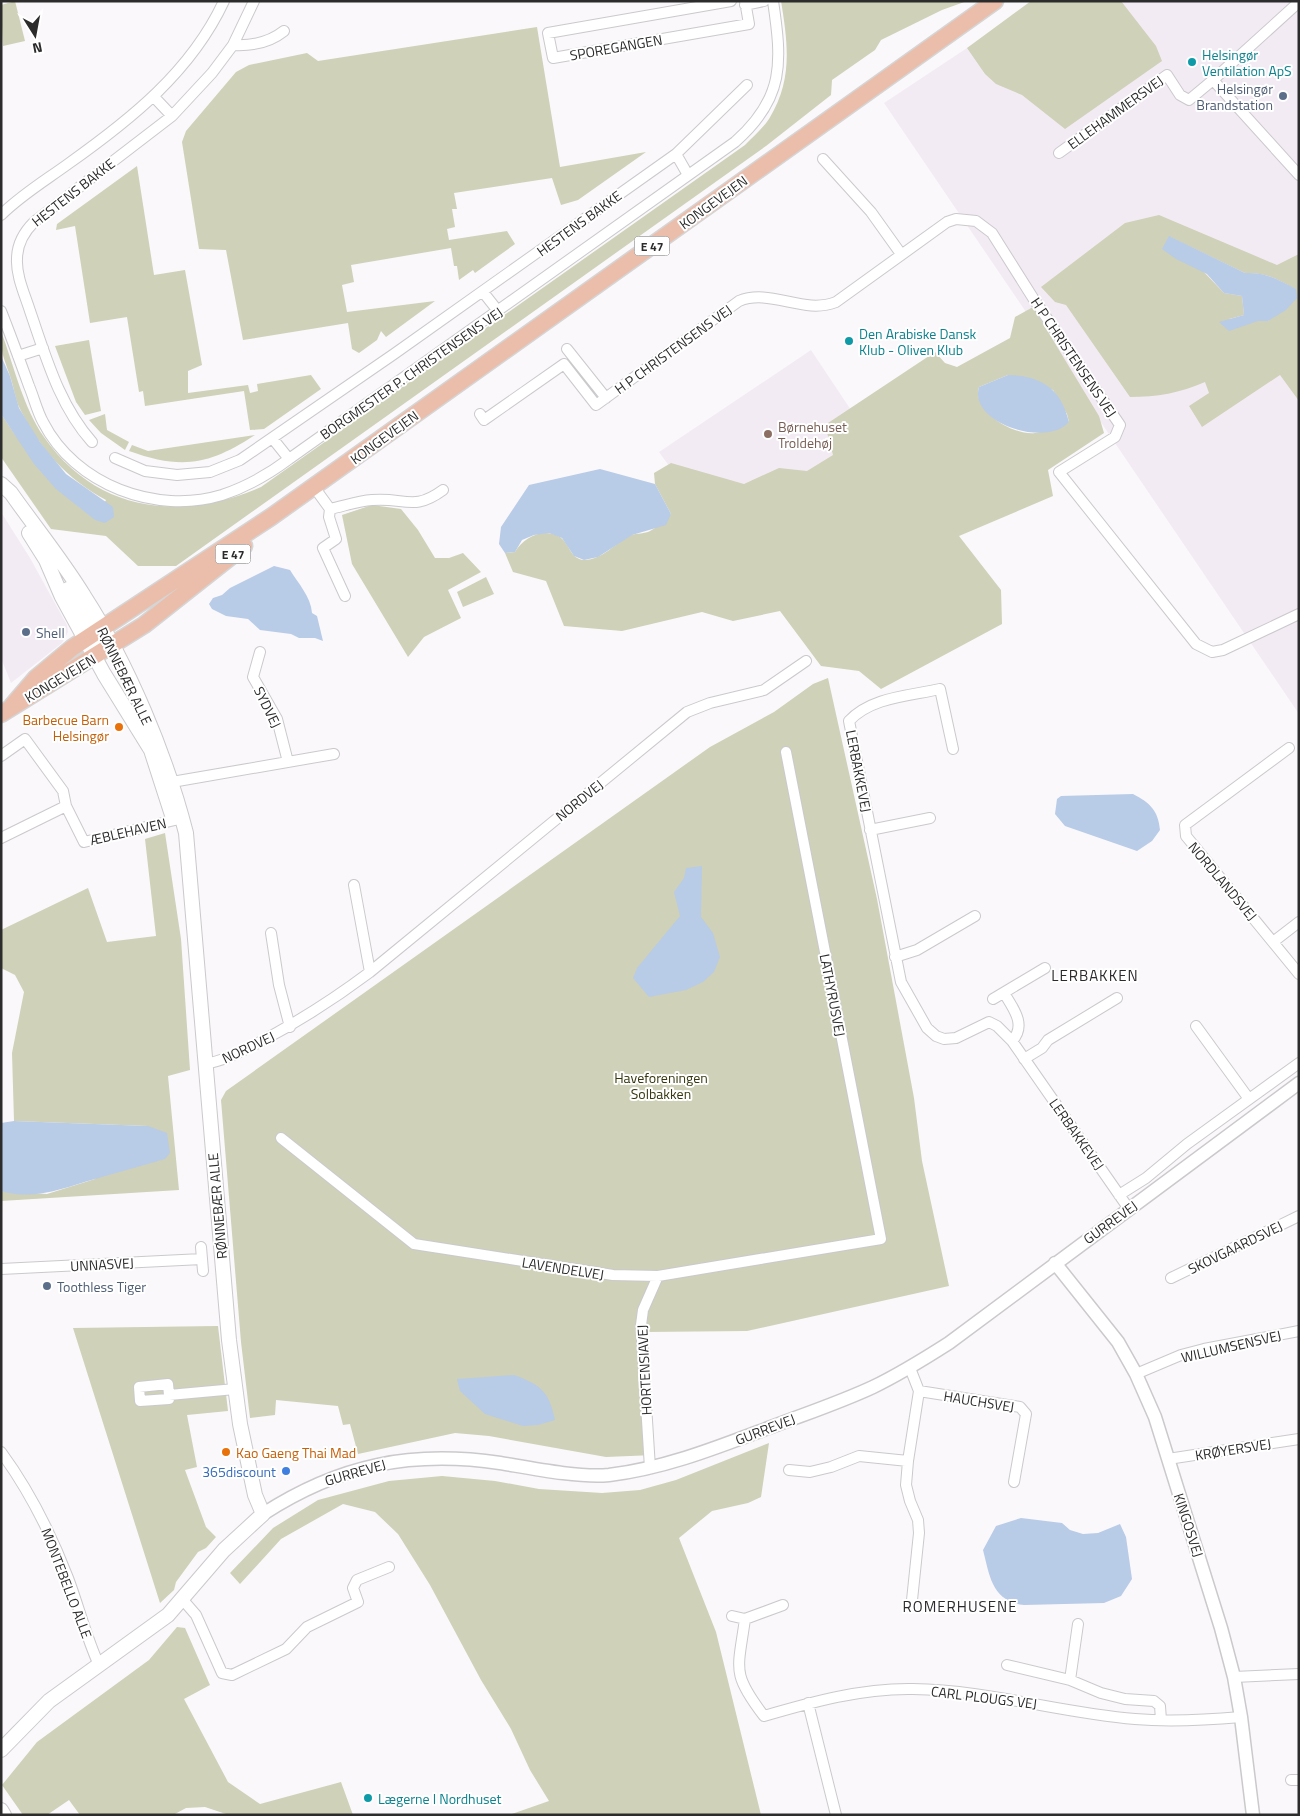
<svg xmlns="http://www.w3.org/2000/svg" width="1300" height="1816" font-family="'Titillium Web',sans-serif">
  <rect width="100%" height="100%" fill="#faf8fb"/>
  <path fill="#f3ebf4" d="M1038,1H1299V714L884,103Z
    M811,350L855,416L841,471L791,500L672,470L659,452Z
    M1,512L30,558L67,625L68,632L62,643L11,683L1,658Z"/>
  <path fill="#cfd1b8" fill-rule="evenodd" d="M15,1L25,41L3,46L1,5Z
    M781,1H967L942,10L881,40L875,50L832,80L831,95L766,146L176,566H138L106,536L51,529L1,457V414C31,458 52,488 95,519L106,500C67,479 40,449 20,409C15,399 14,387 10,376C3,355 1,354 1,331C14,366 23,407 44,437C97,513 181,522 261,487L745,145C753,137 763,128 769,119C793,80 788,44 781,1Z
    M1031,1H1121L1156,46L1162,61L1065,129L1022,95L996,84L985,74L967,48Z
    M537,27L560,167L646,152L578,200L561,205L552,178L454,193L457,209H452L455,227L447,229L449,240L507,231L515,244L475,273L473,270L459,280L457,266H454L451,248L351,265L354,282L342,285L347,312L435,301L386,337L381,331L377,340L359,353L352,349L348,323L243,340L226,250L199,249L182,142L186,131L236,72L249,65L307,53L318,61Z
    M137,166L154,275L185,270L202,365L188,371V393L248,385L250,393L258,391L257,384L311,375L321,389L264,429L250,430L244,391L145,406L143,391L139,392L127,317L90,323L75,226L56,230L57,224Z
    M1159,215L1277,265L1299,254V401L1280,375L1202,427L1189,406L1209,393L1205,382C1180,393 1157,397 1130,397L1066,305L1055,302L1041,287L1125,223ZM1170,237L1245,273C1265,272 1278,279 1295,289L1268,321L1229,319L1244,315L1242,296L1224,293Z
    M1033,307L1099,416L1104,433L1048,470L1053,496L959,536L1001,590L1002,624L881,689L859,671L821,666L780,611L733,621L702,612L622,631L564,626L546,581L513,572L505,553L515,552C524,537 543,527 560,537C570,544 570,559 584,560C603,560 616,542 631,535C637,533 645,534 650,531C657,528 665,519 671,514L655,484L654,473L671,463L744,484L779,468L807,471L833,455L825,425L935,352L945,363L957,367L1010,338L1015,317ZM1008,375L1053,390L1067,414L1069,422C1058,425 1046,432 1035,433C1014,436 972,411 979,387Z
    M89,340L101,411L85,415L76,402L55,346Z
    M105,414L107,430L129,442L125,450L101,433L89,420Z
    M255,435C209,465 182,470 129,451L132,445L148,451Z
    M372,505L401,509L418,530L435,558H449L463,553L481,572L448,590L461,618L424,637L408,657L352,564L342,515Z
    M486,577L494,594L463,607L457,592Z
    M828,678L877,899L914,1098L922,1161L949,1286L747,1331L645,1332L654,1455L606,1457L489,1436L455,1433L358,1454L350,1424L343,1425L338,1406L276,1400L275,1415L250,1418L241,1342L221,1100L226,1091L710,747L774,712L813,684Z
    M165,833L181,939L190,1070L168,1076L179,1190L1,1201V1191L47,1194L95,1179L148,1126L14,1121L12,1053L24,992L15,975L1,968V930L88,888L107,942L156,936L145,839Z
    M218,1326L228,1411L187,1415L197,1467L185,1470L206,1527L216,1537L206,1548L198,1552L176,1582L174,1590L160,1603L73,1328Z
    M769,1443L761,1497L748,1503L712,1511L679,1538L716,1632L761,1815H509L549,1801L530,1770L511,1729L481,1680L430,1585L398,1534L375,1512L343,1504L281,1539L240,1584L230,1573L273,1528L318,1500L389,1481L442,1476L495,1481L539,1489L602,1493L640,1490L676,1480Z
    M177,1627L185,1628L210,1685L184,1699L228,1782L260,1804L341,1782L353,1815H229L205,1807L186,1808L173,1815H80L69,1800L47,1815H23L2,1785L37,1742L149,1660Z"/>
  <path fill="#b8cbe7" d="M1169,236L1245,273C1265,272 1278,279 1296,289L1297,298L1286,310L1268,321H1258L1229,331L1219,322L1244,315L1242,296L1224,293L1207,274L1176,259L1162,249Z
    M1,356L10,376L19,408L40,442L66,474L113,507L114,517L105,523L95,520L56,489L34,464L1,414Z
    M1008,375C1041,376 1061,388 1069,422C1047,448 968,423 979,387Z
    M600,469L655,484L671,514L666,525L632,535L598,557L584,560L574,556L562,538L549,533L534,535L522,540L515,552L505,553L499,544L501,527L529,485Z
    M274,566L290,570C298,583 311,597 312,613L317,616L323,641L315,638H299L291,634L260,630L248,619L226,616L212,609L209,604L213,598L222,595L230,588Z
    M1133,794C1150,803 1158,810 1160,830L1152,841L1137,851L1065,826L1055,814L1057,799L1061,796Z
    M702,866L701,917L713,933L720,957L714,972L703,982L686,990L649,997L633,978L637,968L680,916L674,892L684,878L686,868Z
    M14,1121L148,1126L167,1133L170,1153L165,1159C142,1166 118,1172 95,1179C63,1188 35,1201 1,1191V1123Z
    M514,1375C541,1385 549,1391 555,1420L538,1425L523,1426L485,1414L460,1391L457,1379Z
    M1021,1518L1062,1523L1070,1530L1083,1534L1098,1533L1120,1524L1126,1537L1132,1579L1121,1596L1104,1603L1024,1605C992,1601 990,1577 983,1550L996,1526Z"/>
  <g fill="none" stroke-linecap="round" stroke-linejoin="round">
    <g stroke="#cbc9cc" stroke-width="12">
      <path id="minor" d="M731,1L548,33L553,58L749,24L745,1
        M1299,2L1213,80L1299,175
        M745,5L764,1
        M233,45C251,46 269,43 284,31
        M154,97L172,116
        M1059,153L1167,75L1180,95L1189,100L1213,80
        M676,154L688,175
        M823,159L871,212L901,254
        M1,215C21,195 46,180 68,164C130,120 191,72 224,1
        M483,292L498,311
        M1,311C11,336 20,361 29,386C34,398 37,411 43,422C75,485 156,515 222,495C246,487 269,474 289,459L735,142C785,98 782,62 773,1
        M567,349L606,398
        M18,356L43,348
        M480,414L484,420L564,364L596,405L739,301C771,288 803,315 836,302L947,222L956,219L976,221L992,233L1033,298L1120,425L1115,437L1059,472L1196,644L1212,652L1223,650L1299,614
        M273,439L289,459
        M92,442C59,405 46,357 30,311C25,295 16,276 17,259C17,244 24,232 34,222L172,116L212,73L233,45L254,1
        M115,458L145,471L177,475L210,472L240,460L394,354L676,154L747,85
        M314,487L330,509L329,517L336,539L323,548L345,596
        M330,509C344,506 358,501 372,500C405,497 413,512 443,490
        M260,652L253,677L277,719L288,762
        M1289,748L1185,825L1186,836L1299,974
        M953,749L940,689C909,696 871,697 849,721L901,982L927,1028L936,1036L944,1039L956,1038L989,1022L997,1026L1012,1041L1129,1209
        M1,756L25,739L63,791L66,806L84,842L179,819
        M172,782L334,754
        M870,830L930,818
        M1,838L66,806
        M354,885L370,972
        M271,933L279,985L290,1027
        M1273,942L1299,922
        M895,957L917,950L975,916
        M1004,993C1013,1008 1027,1025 1012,1041
        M993,999L1045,968
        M1196,1026L1249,1099
        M1024,1059L1042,1048L1048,1040L1117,998
        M204,1064C224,1061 240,1052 258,1043C298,1022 334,999 370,972L687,712L710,703L764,690L806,661
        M281,1138L414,1244L613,1275L658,1276L881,1239L786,752
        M1119,1195L1146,1178L1187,1144L1299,1063
        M201,1247L203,1271
        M1,1269L202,1259
        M1171,1278L1299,1216
        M910,1368L919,1391L908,1461L906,1485L910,1501L918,1520L919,1533L912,1600
        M1136,1374L1181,1355L1204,1349L1299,1331
        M919,1391L1020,1407L1026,1414L1014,1482
        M169,1395L168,1384L139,1387L140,1401L169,1399V1395L235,1389
        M1,1452C29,1490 51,1534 68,1578C79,1607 86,1637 99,1665
        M1168,1459L1299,1439
        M650,1468L641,1325L643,1310L658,1276
        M789,1470L810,1472L831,1467L859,1456L908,1461
        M183,1600L196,1615L222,1673L232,1675L286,1649L307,1627L358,1602L353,1588L357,1580L389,1567
        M732,1616L745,1619L783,1605
        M745,1619C738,1670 731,1673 764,1716C812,1702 862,1688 913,1689C988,1690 1060,1713 1135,1719C1170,1722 1206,1720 1241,1717
        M1007,1665L1070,1680L1101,1693L1125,1699L1154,1701L1160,1706L1161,1720
        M1234,1677L1299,1674
        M1070,1680L1078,1624
        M808,1703L836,1815
        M1291,1780H1299"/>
    </g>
    <g stroke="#cbc9cc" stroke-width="15">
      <path id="tertiary" d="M1055,1263L1118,1342L1136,1374L1155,1417L1221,1628L1234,1677L1241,1717L1253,1815
        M263,1514C339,1465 410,1450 500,1463C530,1468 579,1478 609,1475C666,1468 718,1447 771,1427C805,1414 841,1402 873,1387C900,1374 924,1359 949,1343L1299,1083"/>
    </g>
    <g stroke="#cbc9cc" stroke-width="16">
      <path id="secondary" d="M1,484L11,493C35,527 62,560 84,596C128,664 166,755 186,833L229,1340L240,1424L255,1495L263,1514L224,1550L168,1615L49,1701L1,1750
        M29,533L46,560L62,597L104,674L151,750L173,818
        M68,589L99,641
        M1,1810L4,1815"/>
    </g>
    <g stroke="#d5d5d5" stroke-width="19">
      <path id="primary" d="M12,706L36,678L72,648L271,517L995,1
        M1,714L144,625L244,546"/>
    </g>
    <use href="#minor" stroke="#fff" stroke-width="10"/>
    <use href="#tertiary" stroke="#fff" stroke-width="12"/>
    <use href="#secondary" stroke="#fff" stroke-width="14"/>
    <use href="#primary" stroke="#ebbeac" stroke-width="16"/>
  </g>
  <g fill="#0f9aa8" stroke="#fff" stroke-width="2">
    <circle cx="1192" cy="62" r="5"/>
    <circle cx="849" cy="341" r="5"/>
    <circle cx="368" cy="1798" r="5"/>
  </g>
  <g fill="#5c6f8a" stroke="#fff" stroke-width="2">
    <circle cx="1283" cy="96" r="5"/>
    <circle cx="26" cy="632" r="5"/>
    <circle cx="47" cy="1286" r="5"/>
  </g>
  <circle fill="#8d6e63" stroke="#fff" stroke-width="2" cx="768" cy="434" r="5"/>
  <g fill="#e8710a" stroke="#fff" stroke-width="2">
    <circle cx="119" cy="727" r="5"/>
    <circle cx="226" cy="1452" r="5"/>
  </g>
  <circle fill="#3f7fe0" stroke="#fff" stroke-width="2" cx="286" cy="1471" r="5"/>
  <g text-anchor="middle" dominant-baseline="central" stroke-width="4" stroke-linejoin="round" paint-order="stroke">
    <g fill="#fff" stroke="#6c6b6c" stroke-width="1">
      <rect x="634.5" y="236.5" width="35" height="19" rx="4"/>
      <rect x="215.5" y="544.5" width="35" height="19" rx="4"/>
    </g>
    <g font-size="12" font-weight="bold" fill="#2d2c2d">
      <text x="652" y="246">E 47</text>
      <text x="233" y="554">E 47</text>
    </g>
    <g font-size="14" fill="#2d2c2d" stroke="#fff">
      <text transform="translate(616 47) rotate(-10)">SPOREGANGEN</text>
      <text transform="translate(1115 112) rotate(-36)">ELLEHAMMERSVEJ</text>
      <text transform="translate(73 192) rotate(-38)">HESTENS BAKKE</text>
      <text transform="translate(713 202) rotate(-36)">KONGEVEJEN</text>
      <text transform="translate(579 223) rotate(-36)">HESTENS BAKKE</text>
      <text transform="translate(673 349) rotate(-36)">H P CHRISTENSENS VEJ</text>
      <text transform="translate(1074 357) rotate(56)">H P CHRISTENSENS VEJ</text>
      <text transform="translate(411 373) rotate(-35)">BORGMESTER P. CHRISTENSENS VEJ</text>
      <text transform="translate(384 437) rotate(-36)">KONGEVEJEN</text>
      <text transform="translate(125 676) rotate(64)">RØNNEBÆR ALLE</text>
      <text transform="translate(60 678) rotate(-31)">KONGEVEJEN</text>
      <text transform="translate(268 707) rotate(64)">SYDVEJ</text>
      <text transform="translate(859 771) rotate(79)">LERBAKKEVEJ</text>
      <text transform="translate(579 800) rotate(-39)">NORDVEJ</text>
      <text transform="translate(128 831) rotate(-13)">ÆBLEHAVEN</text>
      <text transform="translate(1223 881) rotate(50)">NORDLANDSVEJ</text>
      <text transform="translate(833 995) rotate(79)">LATHYRUSVEJ</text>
      <text transform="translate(248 1047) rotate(-25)">NORDVEJ</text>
      <text transform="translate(1077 1134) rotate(55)">LERBAKKEVEJ</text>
      <text transform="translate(217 1206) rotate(-95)">RØNNEBÆR ALLE</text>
      <text transform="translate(1110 1222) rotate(-36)">GURREVEJ</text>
      <text transform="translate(1235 1247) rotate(-26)">SKOVGAARDSVEJ</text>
      <text transform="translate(102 1264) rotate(-3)">UNNASVEJ</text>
      <text transform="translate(563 1268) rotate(9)">LAVENDELVEJ</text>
      <text transform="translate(1231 1346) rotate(-13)">WILLUMSENSVEJ</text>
      <text transform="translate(644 1370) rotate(-93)">HORTENSIAVEJ</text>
      <text transform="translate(979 1401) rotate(9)">HAUCHSVEJ</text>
      <text transform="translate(765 1429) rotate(-21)">GURREVEJ</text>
      <text transform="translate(1233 1449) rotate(-9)">KRØYERSVEJ</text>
      <text transform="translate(355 1472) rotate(-16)">GURREVEJ</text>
      <text transform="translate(1189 1525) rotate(72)">KINGOSVEJ</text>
      <text transform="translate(67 1583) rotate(69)">MONTEBELLO ALLE</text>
      <text transform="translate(984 1697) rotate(7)">CARL PLOUGS VEJ</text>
    </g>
    <g font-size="14" fill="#0d838f" stroke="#fff" text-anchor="start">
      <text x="1202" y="54">Helsingør<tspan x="1202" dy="16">Ventilation ApS</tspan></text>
      <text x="859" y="333">Den Arabiske Dansk<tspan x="859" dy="16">Klub - Oliven Klub</tspan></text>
      <text x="378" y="1798">Lægerne I Nordhuset</text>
    </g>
    <g font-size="14" fill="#4e5e75" stroke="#fff" text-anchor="start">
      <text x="1273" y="88" text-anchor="end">Helsingør<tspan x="1273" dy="16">Brandstation</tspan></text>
      <text x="36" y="632">Shell</text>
      <text x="57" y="1286">Toothless Tiger</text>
    </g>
    <g font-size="14" fill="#785e54" stroke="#fff" text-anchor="start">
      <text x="778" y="426">Børnehuset<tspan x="778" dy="16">Troldehøj</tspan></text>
    </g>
    <g font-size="14" fill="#c56008" stroke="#fff" text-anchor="end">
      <text x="109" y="719">Barbecue Barn<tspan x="109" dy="16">Helsingør</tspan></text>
      <text x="236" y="1452" text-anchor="start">Kao Gaeng Thai Mad</text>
    </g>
    <g font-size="14" fill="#36370e" stroke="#fff">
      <text x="661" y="1077">Haveforeningen<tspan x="661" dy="16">Solbakken</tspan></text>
    </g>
    <g font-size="14" fill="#366cbe" stroke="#fff" text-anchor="end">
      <text x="276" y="1471">365discount</text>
    </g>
    <g font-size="15" letter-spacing="1" fill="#2c2a2d" stroke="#fff">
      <text x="1095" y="975">LERBAKKEN</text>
      <text x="960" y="1606">ROMERHUSENE</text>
    </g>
  </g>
  <rect width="1300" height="1816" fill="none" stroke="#2d2c2d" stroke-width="5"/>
  <g transform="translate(35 35) rotate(169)" stroke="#ffffff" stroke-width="4" paint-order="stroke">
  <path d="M0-4L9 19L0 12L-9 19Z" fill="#2d2c2d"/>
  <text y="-8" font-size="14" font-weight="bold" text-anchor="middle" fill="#2d2c2d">N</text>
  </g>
</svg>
